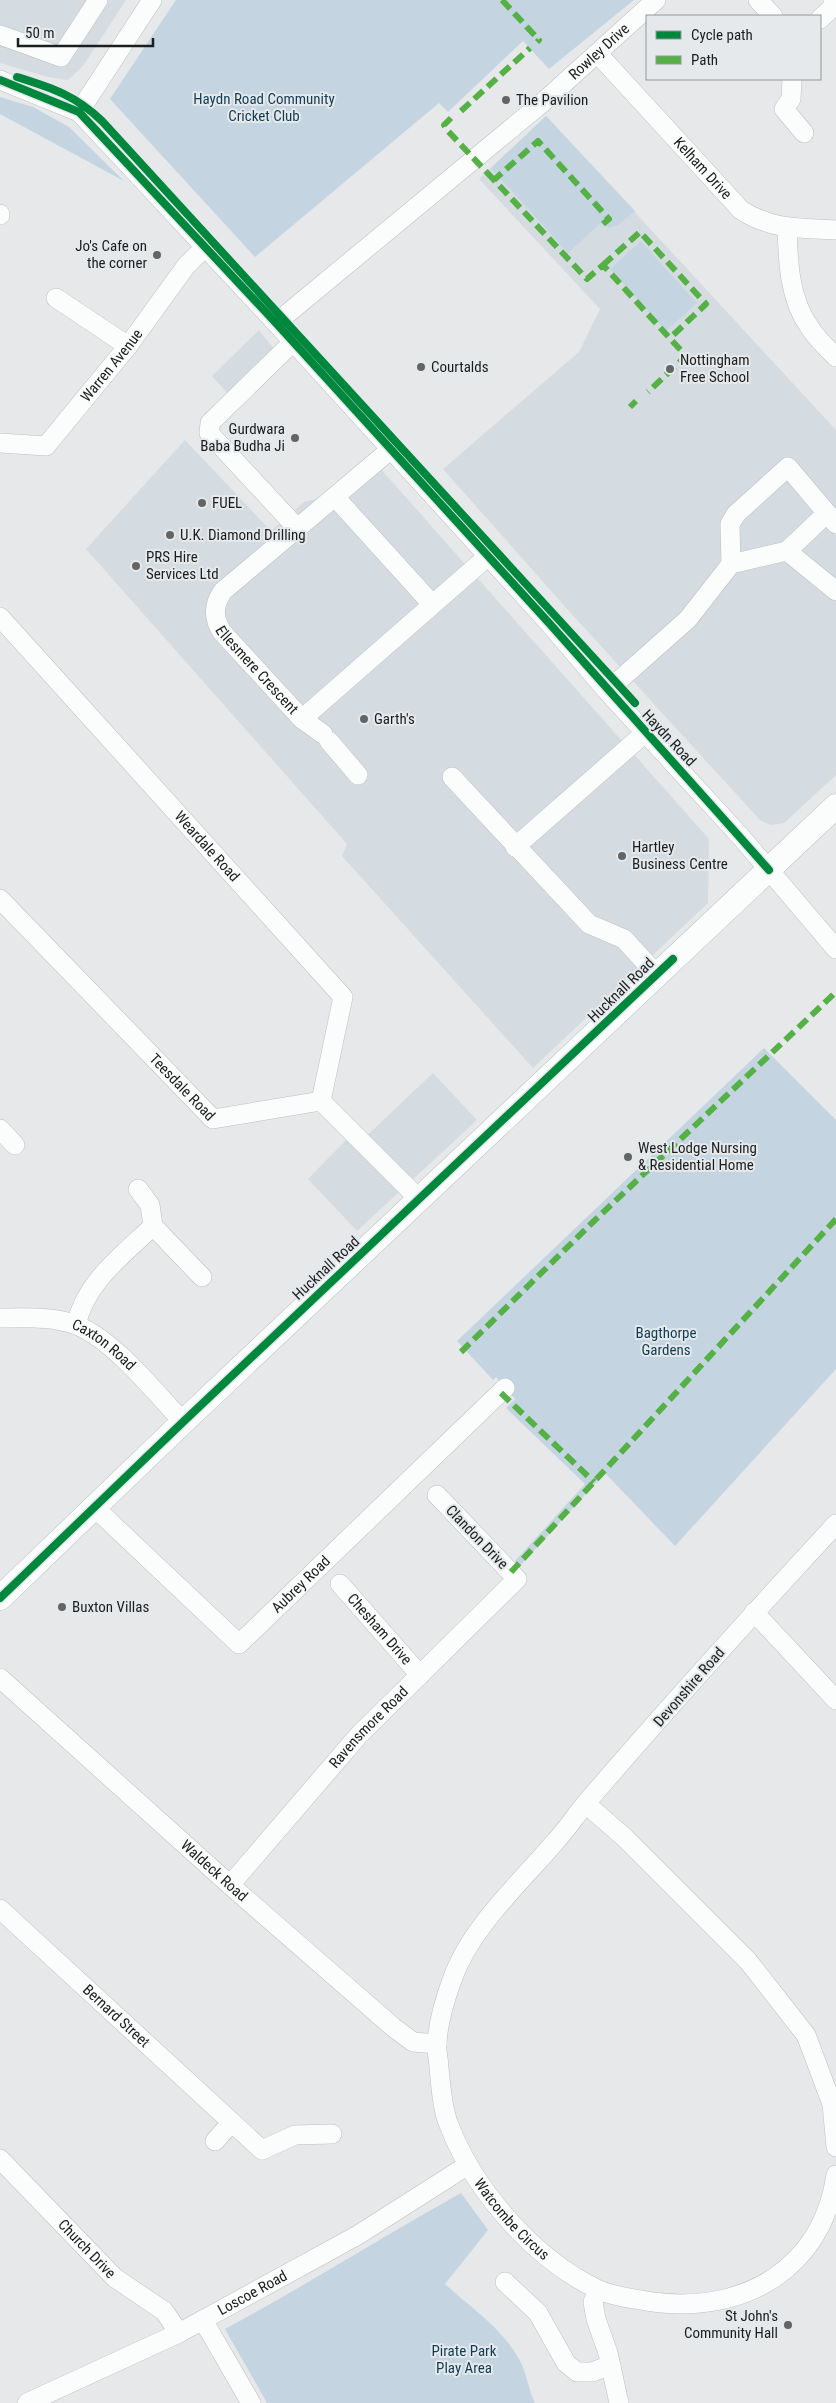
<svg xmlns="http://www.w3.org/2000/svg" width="836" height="2403" font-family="'Roboto Condensed',sans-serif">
  <rect width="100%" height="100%" fill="#e6e8ea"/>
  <path fill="#d5dce1" d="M0,0H126L83,66L68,80L48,77L0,63Z
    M546,116L836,430V775L784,823L771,825L760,820L568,610L443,469L579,352L600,309L479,179Z
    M259,330L274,349L228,394L212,376Z
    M185,440L271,531L304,502L326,496L371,458L709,839L708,903L533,1068L342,856L347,844L86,549Z
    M433,1073L477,1120L357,1231L308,1179L352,1134L360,1142Z"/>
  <path fill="#c4d5e1" d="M176,0H634L549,69L523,41L448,112L439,103L255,257L110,99Z
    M0,97L33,107L69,127L124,181L0,114Z
    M546,116L635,211L618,225L609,228L601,223L568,253L491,168Z
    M641,241L697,303L666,331L610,269Z
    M764,1048L836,1120V1369L675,1546L605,1473L520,1566L515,1561L585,1484L506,1408L515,1399L496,1377L493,1380L457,1341Z
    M461,2193L488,2230L445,2284C470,2307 502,2328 519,2359C527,2373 528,2389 535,2403H267L225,2329C305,2286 382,2237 461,2193Z"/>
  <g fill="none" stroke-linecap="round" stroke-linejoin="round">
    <g stroke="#bdbfc0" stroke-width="20">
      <g id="minor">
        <path d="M758,0L773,16"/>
        <path d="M820,19L833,7V0"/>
        <path d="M0,35L61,57L98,0"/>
        <path id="s1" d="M598,54L741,210C772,230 800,228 836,230"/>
        <path d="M792,79L791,99L784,109L804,133"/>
        <path d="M0,80L79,112L95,129L276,323L549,623L607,691L741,837L836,949"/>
        <path d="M79,112L152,0"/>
        <path d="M0,214V215"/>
        <path d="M787,227C788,261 789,299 810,328C817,339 827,348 836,357"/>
        <path d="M56,298L128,346"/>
        <path id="s2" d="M276,323L542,103L656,0"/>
        <path d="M293,342L210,423L209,433L298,529"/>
        <path id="s3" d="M0,443L46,446L128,346L186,266L204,248"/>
        <path id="s4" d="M390,450L223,591C213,605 213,618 222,632L302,719L487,557"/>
        <path d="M335,497L432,604"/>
        <path d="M787,551L827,513"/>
        <path d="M731,564L730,524L736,514L788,467L836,524"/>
        <path id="s5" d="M0,617L343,997L321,1101"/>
        <path d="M607,691L688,619L731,564L787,551L836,591"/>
        <path d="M302,719L323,734"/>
        <path d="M329,741L358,775"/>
        <path d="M452,777L589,924L624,939L657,975"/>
        <path d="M515,847L645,733"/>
        <path id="s6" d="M0,899L213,1119L321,1101L420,1200"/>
        <path d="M0,1129L15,1145"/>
        <path d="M138,1189L150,1205L153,1226L202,1277"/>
        <path id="s7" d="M0,1318C24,1318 53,1316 76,1325C114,1340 155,1392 183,1422"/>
        <path d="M76,1325C86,1281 123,1255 153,1226"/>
        <path id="s8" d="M95,1508L239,1644L505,1388"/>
        <path id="s9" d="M836,1524C752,1615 668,1707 587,1802C576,1815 567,1829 555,1842C520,1883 470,1928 452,1980C445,1999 438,2023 437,2043C436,2051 439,2060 439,2068C441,2087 442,2108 449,2125C474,2190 534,2259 597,2289C614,2297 635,2299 653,2302C744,2314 822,2269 836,2175"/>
        <path id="s10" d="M340,1584L420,1675"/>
        <path d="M754,1612L836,1700"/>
        <path id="s11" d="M0,1678L230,1885L393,2027L413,2042L437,2044"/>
        <path d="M586,1804L624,1837L748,1961L806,2035L832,2104L836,2147"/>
        <path id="s12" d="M230,1885L358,1736L517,1579L437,1495"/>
        <path id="s13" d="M0,1909L262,2150L295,2135L332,2134"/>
        <path d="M215,2141L231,2123"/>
        <path id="s14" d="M0,2159L115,2278L164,2311L179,2333"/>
        <path d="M505,2282L538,2313L566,2363L577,2372H592L611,2365"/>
        <path d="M598,2290L593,2302L596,2319L608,2353L619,2403"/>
        <path d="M203,2320L251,2403"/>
        <path id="s15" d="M27,2403L179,2333L358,2235L468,2165"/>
      </g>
    </g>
    <g stroke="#bdbfc0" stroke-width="25">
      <path id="major" d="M0,1598L183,1422L836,806"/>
    </g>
    <use href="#minor" stroke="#fbfcfc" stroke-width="19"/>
    <use href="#major" stroke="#fbfcfc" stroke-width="24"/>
    <path stroke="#55b145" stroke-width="6" stroke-dasharray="12 6" stroke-linecap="butt" d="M502,0L539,40L537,42
      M461,111L530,48
      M451,118L444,125L447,130L494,180
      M603,224L609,219L538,141L494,180L587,279L603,265L686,356L648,392
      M603,265L640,232L706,304L670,338
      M630,407L636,401
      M461,1352L594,1221L836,992
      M501,1393L594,1482
      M511,1572L836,1219"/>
    <g stroke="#e5e9eb" stroke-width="11">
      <path id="cycleway" d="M17,77C52,88 75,95 102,121L635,703
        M0,80L79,112L276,323L549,623L769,870
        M0,1598L183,1422L673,959"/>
    </g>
    <use href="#cycleway" stroke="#00873e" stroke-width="8"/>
  </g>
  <g fill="#636465" stroke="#e5e9eb" stroke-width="2">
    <circle cx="506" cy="100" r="5"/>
    <circle cx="157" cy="255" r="5"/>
    <circle cx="421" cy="367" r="5"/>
    <circle cx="670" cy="369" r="5"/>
    <circle cx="295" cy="438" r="5"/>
    <circle cx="202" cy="503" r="5"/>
    <circle cx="170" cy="535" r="5"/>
    <circle cx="136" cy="566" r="5"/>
    <circle cx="364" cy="719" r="5"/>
    <circle cx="622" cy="856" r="5"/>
    <circle cx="628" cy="1157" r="5"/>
    <circle cx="62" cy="1607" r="5"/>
    <circle cx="788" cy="2325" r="5"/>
  </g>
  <g text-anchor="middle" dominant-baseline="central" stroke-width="4" stroke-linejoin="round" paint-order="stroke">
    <g font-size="15" fill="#1c1d1e" stroke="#e5e9eb">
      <text stroke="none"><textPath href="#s2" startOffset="422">Rowley Drive</textPath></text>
      <text stroke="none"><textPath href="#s1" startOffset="155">Kelham Drive</textPath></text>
      <text stroke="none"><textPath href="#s3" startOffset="150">Warren Avenue</textPath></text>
      <text stroke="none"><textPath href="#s4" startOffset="314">Ellesmere Crescent</textPath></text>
      <text transform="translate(669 738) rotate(47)">Haydn Road</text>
      <text stroke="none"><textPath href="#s5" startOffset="309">Weardale Road</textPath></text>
      <text transform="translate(621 990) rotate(-44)">Hucknall Road</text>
      <text stroke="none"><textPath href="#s6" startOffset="262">Teesdale Road</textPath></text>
      <text transform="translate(326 1268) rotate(-43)">Hucknall Road</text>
      <text stroke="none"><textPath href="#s7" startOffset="111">Caxton Road</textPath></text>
      <text transform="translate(477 1537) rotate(46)">Clandon Drive</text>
      <text stroke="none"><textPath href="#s8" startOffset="284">Aubrey Road</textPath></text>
      <text stroke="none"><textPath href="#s10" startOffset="60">Chesham Drive</textPath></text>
      <text transform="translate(689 1687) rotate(-49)">Devonshire Road</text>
      <text stroke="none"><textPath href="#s12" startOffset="210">Ravensmore Road</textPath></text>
      <text stroke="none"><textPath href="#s11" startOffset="288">Waldeck Road</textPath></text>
      <text stroke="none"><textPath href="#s13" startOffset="158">Bernard Street</textPath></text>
      <text stroke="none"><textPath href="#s9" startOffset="860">Watcombe Circus</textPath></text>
      <text stroke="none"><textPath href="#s14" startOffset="125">Church Drive</textPath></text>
      <text stroke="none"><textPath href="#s15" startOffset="251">Loscoe Road</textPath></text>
    </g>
    <g font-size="15" fill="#103c55" stroke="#e5e9eb">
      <text x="264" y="99">Haydn Road Community<tspan x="264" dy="17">Cricket Club</tspan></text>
      <text x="666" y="1333">Bagthorpe<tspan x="666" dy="17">Gardens</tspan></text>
      <text x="464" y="2351">Pirate Park<tspan x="464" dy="17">Play Area</tspan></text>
    </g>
    <g font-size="15" fill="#1c1d1e" stroke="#e5e9eb" text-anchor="start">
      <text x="516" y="100">The Pavilion</text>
      <text x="147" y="246" text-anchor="end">Jo's Cafe on<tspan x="147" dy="17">the corner</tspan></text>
      <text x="680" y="360">Nottingham<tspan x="680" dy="17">Free School</tspan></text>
      <text x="431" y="367">Courtalds</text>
      <text x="285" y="429" text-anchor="end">Gurdwara<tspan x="285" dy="17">Baba Budha Ji</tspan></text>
      <text x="212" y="503">FUEL</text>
      <text x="180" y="535">U.K. Diamond Drilling</text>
      <text x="146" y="557">PRS Hire<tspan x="146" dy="17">Services Ltd</tspan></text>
      <text x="374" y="719">Garth's</text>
      <text x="632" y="847">Hartley<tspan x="632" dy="17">Business Centre</tspan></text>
      <text x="638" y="1148">West Lodge Nursing<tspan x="638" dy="17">&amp; Residential Home</tspan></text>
      <text x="72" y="1607">Buxton Villas</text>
      <text x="778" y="2316" text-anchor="end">St John's<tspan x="778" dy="17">Community Hall</tspan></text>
    </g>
  </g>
  <rect x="646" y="15" width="175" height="65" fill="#e5e9eb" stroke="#959799"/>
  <rect x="656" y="31" width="25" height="8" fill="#00873e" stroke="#959799"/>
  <text x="691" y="40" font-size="15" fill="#1c1d1e">Cycle path</text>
  <rect x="656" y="56" width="25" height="8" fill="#55b145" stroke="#959799"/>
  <text x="691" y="65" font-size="15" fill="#1c1d1e">Path</text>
  <path d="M18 38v8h135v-8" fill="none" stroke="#1c1d1e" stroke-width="2.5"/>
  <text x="25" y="38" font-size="15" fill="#1c1d1e" stroke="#e5e9eb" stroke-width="4" paint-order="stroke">50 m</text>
</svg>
